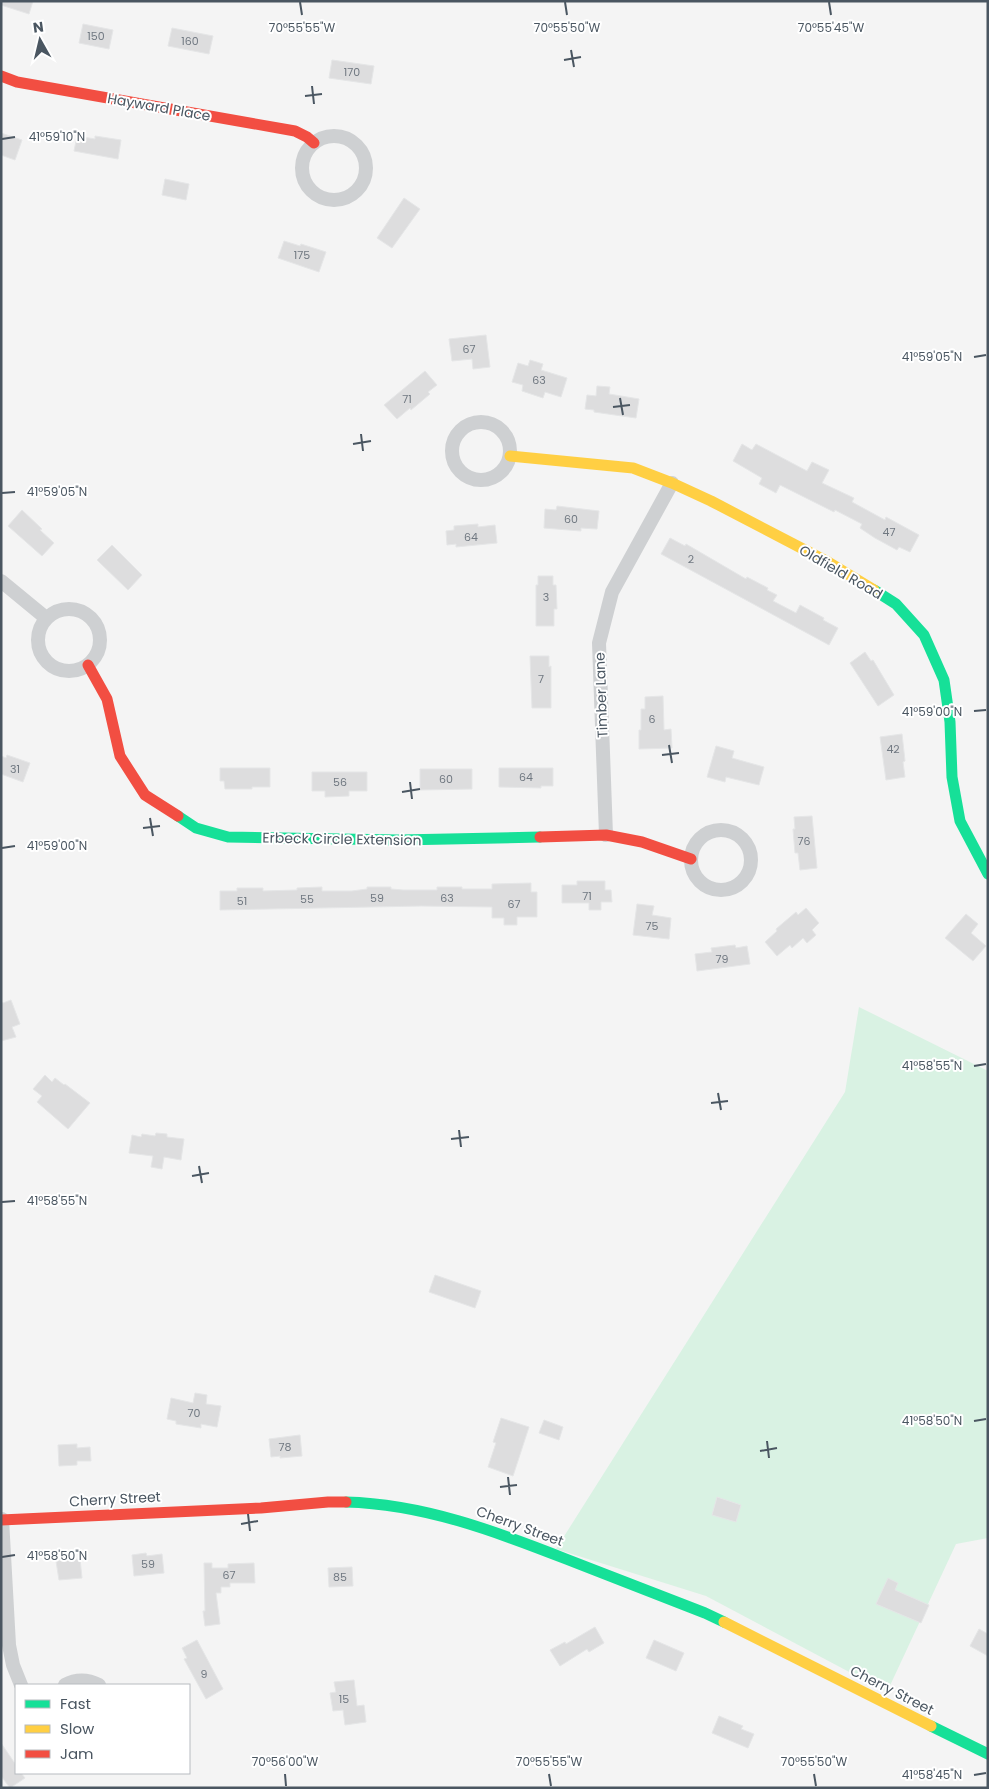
<svg xmlns="http://www.w3.org/2000/svg" width="989" height="1789" font-family="Poppins,sans-serif">
  <rect width="100%" height="100%" fill="#f4f4f4"/>
  <path fill="#d9f2e3" d="M859,1007L988,1071V1538L956,1544L887,1692L706,1596L556,1549L845,1092Z"/>
  <path fill="#ddddde" stroke="#e5e6e7" d="M1,1H33L29,14L1,5Z
    M83,24L113,30L109,49L79,43Z
    M172,28L213,36L209,54L168,46Z
    M332,60L374,66L371,84L329,78Z
    M1,133L22,140L15,160L1,155Z
    M77,136L95,139V136L121,140L118,159L74,151Z
    M165,179L189,184L186,200L162,195Z
    M404,198L420,209L392,248L377,238Z
    M284,241L300,246L301,244L326,252L319,272L278,258Z
    M486,335L490,367L473,369L472,359L452,361L449,339Z
    M530,360L543,364L541,370L567,378L561,397L545,392L543,398L522,391L523,385L512,382L518,363L528,366Z
    M425,371L437,385L428,392L430,394L411,410L410,408L397,419L384,405Z
    M597,386L610,387L609,394L639,399L636,418L594,412V410L585,409L587,395L596,396Z
    M742,444L752,450L756,444L807,471L812,462L829,470L822,483L854,498L852,502L885,520L886,517L919,535L910,552L899,547L897,550L875,538L860,528L862,524L835,510L834,512L780,485L776,493L759,484L762,478L733,461Z
    M557,506L599,511L597,529L581,528V531L544,528L545,509L556,510Z
    M22,510L42,529L40,530L54,543L42,556L8,526Z
    M478,524V527L495,525L497,543L456,547V544L447,545L446,531L454,530V526Z
    M670,538L685,546L686,544L746,579L747,577L768,588L767,590L777,595L773,601L796,613L800,605L824,618L823,620L838,628L829,645L661,554Z
    M112,545L142,575L128,590L97,560Z
    M538,576H553V585H556L557,609H554V626H536V585H538Z
    M865,652L871,661L873,660L894,695L878,706L850,663Z
    M530,656H549V667L551,666V708H532Z
    M663,696L664,730L671,729L672,748L639,749V730H641V709H645V697Z
    M902,734L905,761L903,762L905,777L886,780L880,737Z
    M716,746L734,751L732,758L764,767L759,785L726,777L725,782L707,777Z
    M7,755L30,763L23,782L1,774V756L6,758Z
    M220,768H270V787H252V789H225L224,781H220Z
    M499,768H553V786H541V788L499,787Z
    M420,769H472V789L420,790Z
    M312,772H367V791H349V796L325,797V791H312Z
    M812,816L817,868L800,870L798,853H795L793,829H795L794,817Z
    M577,881H605V890H611L612,902H601V910H589V903H562V885H577Z
    M531,883V892H537V917H517V925H504V918H492V907L422,906L220,910V891H237V888H263V891L297,890V888L322,887V891H352L367,889V887H391V889L403,890H437V887H462V889H492V884Z
    M637,904L654,906L652,915L671,918L669,939L633,935Z
    M806,908L819,923L812,930L816,935L807,943L803,938L792,948L790,945L777,956L765,942L777,931L776,929L796,912L798,915Z
    M966,914L978,924L971,933L986,946L973,961L945,938Z
    M735,945L736,948L747,946L750,964L697,971L695,954L712,952L711,948Z
    M11,1000L20,1024L12,1027L16,1037L1,1041V1002L3,1003Z
    M45,1075L52,1082L55,1078L64,1085L65,1084L90,1103L68,1129L37,1102L42,1096L33,1089Z
    M156,1133L167,1134V1137L184,1139L181,1160L164,1157L162,1169L151,1167L153,1156L129,1153L132,1135L141,1137L142,1134L155,1136Z
    M435,1275L481,1291L475,1308L429,1292Z
    M195,1393L207,1395L206,1404L221,1406L217,1427L201,1424V1428L176,1424V1421L167,1419L171,1398L193,1403Z
    M501,1418L529,1427L513,1476L488,1467L496,1443L493,1442Z
    M544,1420L563,1427L559,1440L539,1433Z
    M300,1435L302,1456L280,1458V1456L271,1457L269,1439Z
    M77,1444V1448L90,1447L91,1461H77V1465L59,1466L58,1445Z
    M717,1497L741,1505L736,1522L712,1515Z
    M146,1553L147,1556L162,1554L164,1573L134,1576L132,1555Z
    M80,1559L82,1578L59,1580L56,1561Z
    M204,1563H212V1568H228V1564L254,1563L255,1583H230V1587H221V1593H216L220,1624L205,1626L203,1611H205Z
    M352,1567L353,1586L329,1587L328,1568Z
    M888,1578L898,1583L895,1590L929,1605L921,1623L876,1604Z
    M595,1627L604,1643L589,1652L587,1649L560,1666L550,1650L565,1642L566,1644Z
    M979,1629L988,1634V1656L970,1646Z
    M197,1640L223,1689L206,1699L184,1659L187,1658L182,1648Z
    M654,1640L684,1653L676,1671L646,1658Z
    M354,1680L357,1706L364,1705L366,1722L345,1725L343,1710L333,1711L330,1693L336,1692L334,1682Z
    M719,1716L743,1726L741,1729L754,1734L748,1748L712,1733Z
    M1,1743L16,1765V1773H21L25,1778L10,1788L1,1776Z"/>
  <g fill="none" stroke-linecap="round" stroke-linejoin="round">
    <path stroke="#ced0d2" stroke-width="14" d="M302 168a32 32 0 1 1 64 0a32 32 0 1 1-64 0Z
      M452 451a29 29 0 1 1 58 0a29 29 0 1 1-58 0Z
      M1,581L46,618
      M38 640a31 31 0 1 1 62 0a31 31 0 1 1-62 0Z
      M691 860a30 30 0 1 1 60 0a30 30 0 1 1-60 0Z
      M606,835L599,643L612,592L672,483
      M2,1519L9,1645L13,1665L21,1685
      M65,1685C76,1679 87,1679 99,1685"/>
    <path stroke="#16e098" stroke-width="11" d="M874,590L896,604L924,635L944,680L950,722L952,777L960,821L988,874
      M178,816L196,828L228,837L399,840L540,837
      M346,1502C423,1504 495,1531 566,1559C613,1577 659,1595 705,1613L724,1622
      M931,1726L988,1754"/>
    <path stroke="#ffcf43" stroke-width="11" d="M510,456L633,468L672,483L711,501L828,562L874,590
      M724,1622L931,1726"/>
    <path stroke="#f24e42" stroke-width="11" d="M1,76L17,82L295,131L307,137L314,143
      M88,665L107,699L120,756L145,795L178,816
      M540,837L606,835L642,842L691,859
      M1,1520L261,1508L328,1502H346"/>
  </g>
  <path fill="none" stroke="#4a5661" stroke-width="2" d="M300,2L302,15M565,2L567,15M829,2L831,15M571,50L574,67M564,60L581,57M312,86L314,104M305,96L322,94M2,139L15,137M974,357L986,355M620,398L623,415M613,407L630,405M361,434L363,451M353,444L371,441M2,493L15,492M974,711L986,710M669,745L672,763M662,755L679,753M410,782L412,799M402,792L420,789M150,818L153,836M143,828L160,826M2,848L15,846M974,1066L986,1064M718,1093L721,1110M711,1103L728,1101M459,1130L461,1147M451,1139L469,1137M199,1166L202,1183M192,1176L209,1173M2,1202L15,1201M974,1421L986,1419M767,1441L769,1458M760,1451L777,1448M508,1477L510,1495M500,1487L517,1485M248,1514L250,1531M241,1524L258,1521M2,1557L15,1555M285,1774L286,1786M549,1774L551,1786M814,1774L816,1786M974,1775L986,1773"/>
  <g text-anchor="middle" dominant-baseline="central" stroke-width="4" stroke-linejoin="round" paint-order="stroke">
    <g font-size="11" fill="#707881">
      <text x="96" y="36">150</text>
      <text x="190" y="41">160</text>
      <text x="352" y="72">170</text>
      <text x="302" y="255">175</text>
      <text x="469" y="349">67</text>
      <text x="539" y="380">63</text>
      <text x="407" y="399">71</text>
      <text x="571" y="519">60</text>
      <text x="889" y="532">47</text>
      <text x="471" y="537">64</text>
      <text x="691" y="559">2</text>
      <text x="546" y="597">3</text>
      <text x="541" y="679">7</text>
      <text x="652" y="719">6</text>
      <text x="893" y="749">42</text>
      <text x="15" y="769">31</text>
      <text x="526" y="777">64</text>
      <text x="446" y="779">60</text>
      <text x="340" y="782">56</text>
      <text x="804" y="841">76</text>
      <text x="587" y="896">71</text>
      <text x="377" y="898">59</text>
      <text x="447" y="898">63</text>
      <text x="307" y="899">55</text>
      <text x="242" y="901">51</text>
      <text x="514" y="904">67</text>
      <text x="652" y="926">75</text>
      <text x="722" y="959">79</text>
      <text x="194" y="1413">70</text>
      <text x="285" y="1447">78</text>
      <text x="148" y="1564">59</text>
      <text x="229" y="1575">67</text>
      <text x="340" y="1577">85</text>
      <text x="204" y="1674">9</text>
      <text x="344" y="1699">15</text>
    </g>
    <g font-size="14" fill="#4a5661" stroke="#fff">
      <text transform="translate(159 107) rotate(10)">Hayward Place</text>
      <text transform="translate(841 572) rotate(30)">Oldfield Road</text>
      <text transform="translate(601 695) rotate(-92)">Timber Lane</text>
      <text transform="translate(342 839) rotate(1)">Erbeck Circle Extension</text>
      <text transform="translate(115 1499) rotate(-3)">Cherry Street</text>
      <text transform="translate(520 1526) rotate(20)">Cherry Street</text>
      <text transform="translate(892 1690) rotate(27)">Cherry Street</text>
    </g>
  </g>
  <g font-size="12" text-anchor="middle" fill="#4a5661" stroke="#fff" stroke-width="4" stroke-linejoin="round" paint-order="stroke">
    <text x="302" y="32">70°55'55"W</text>
    <text x="567" y="32">70°55'50"W</text>
    <text x="831" y="32">70°55'45"W</text>
    <text x="57" y="141">41°59'10"N</text>
    <text x="932" y="361">41°59'05"N</text>
    <text x="57" y="496">41°59'05"N</text>
    <text x="932" y="716">41°59'00"N</text>
    <text x="57" y="850">41°59'00"N</text>
    <text x="932" y="1070">41°58'55"N</text>
    <text x="57" y="1205">41°58'55"N</text>
    <text x="932" y="1425">41°58'50"N</text>
    <text x="57" y="1560">41°58'50"N</text>
    <text x="285" y="1766">70°56'00"W</text>
    <text x="549" y="1766">70°55'55"W</text>
    <text x="814" y="1766">70°55'50"W</text>
    <text x="932" y="1779">41°58'45"N</text>
  </g>
  <rect width="989" height="1789" fill="none" stroke="#4a5661" stroke-width="5"/>
  <rect x="15" y="1684" width="175" height="90" fill="#ffffff" stroke="#b7bbc0"/>
  <rect x="25" y="1700" width="25" height="8" fill="#16e098" stroke="#b7bbc0"/>
  <text x="60" y="1709" font-size="15" fill="#4a5661">Fast</text>
  <rect x="25" y="1725" width="25" height="8" fill="#ffcf43" stroke="#b7bbc0"/>
  <text x="60" y="1734" font-size="15" fill="#4a5661">Slow</text>
  <rect x="25" y="1750" width="25" height="8" fill="#f24e42" stroke="#b7bbc0"/>
  <text x="60" y="1759" font-size="15" fill="#4a5661">Jam</text>
  <g transform="translate(40 40) rotate(352)" stroke="#ffffff" stroke-width="4" paint-order="stroke">
  <path d="M0-4L9 19L0 12L-9 19Z" fill="#4a5661"/>
  <text y="-8" font-size="14" font-weight="bold" text-anchor="middle" fill="#4a5661">N</text>
  </g>
</svg>
